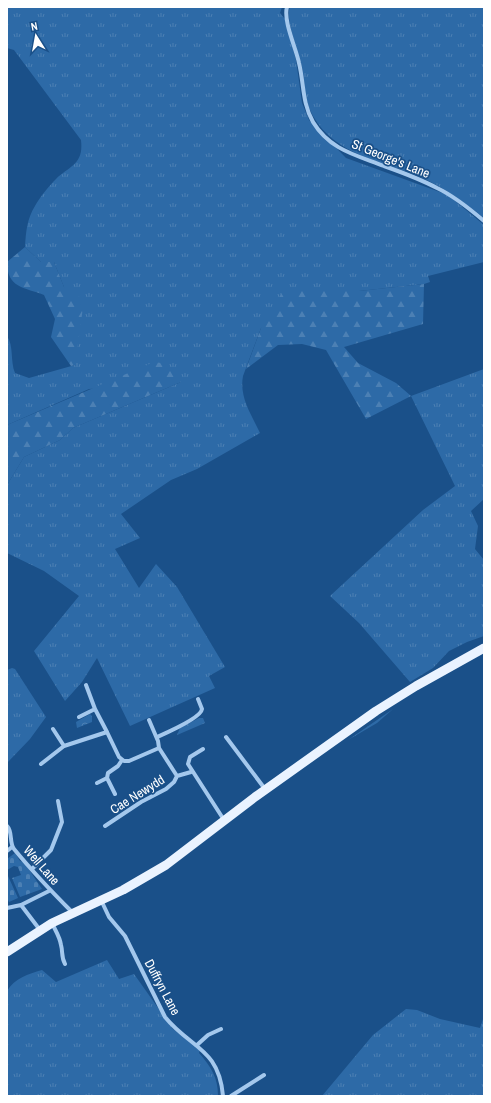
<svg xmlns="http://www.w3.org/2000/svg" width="491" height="1103" font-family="'Archivo Narrow',sans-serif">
	<defs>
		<pattern id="grass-tufts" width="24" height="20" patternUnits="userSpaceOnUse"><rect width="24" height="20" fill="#2d6aa7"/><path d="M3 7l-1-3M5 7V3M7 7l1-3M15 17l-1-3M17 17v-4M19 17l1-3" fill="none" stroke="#4c80b4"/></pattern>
		<pattern id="forest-firs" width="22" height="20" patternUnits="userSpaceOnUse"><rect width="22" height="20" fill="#2d6aa7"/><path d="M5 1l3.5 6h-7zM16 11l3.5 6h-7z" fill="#4c80b4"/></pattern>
		<pattern id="cemetery-stones" width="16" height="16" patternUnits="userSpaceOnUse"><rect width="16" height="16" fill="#2d6aa7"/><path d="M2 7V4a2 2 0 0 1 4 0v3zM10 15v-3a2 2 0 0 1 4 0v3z" fill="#4c80b4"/></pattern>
		<pattern id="park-crowns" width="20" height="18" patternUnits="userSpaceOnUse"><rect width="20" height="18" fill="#2d6aa7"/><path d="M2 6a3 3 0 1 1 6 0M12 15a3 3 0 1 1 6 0" fill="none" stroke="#4c80b4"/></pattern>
	</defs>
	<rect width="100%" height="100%" fill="#1a5089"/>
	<path fill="url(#grass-tufts)" d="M7,7H282L280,13L285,19L296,60L302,103L309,120L346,158L448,195L484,225V262L428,276L430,282L424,284L359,291L261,328L243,376C239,397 251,414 260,433L197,469L171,480L121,514L140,538L115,549L139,588L156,564L177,587L225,667L209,676L215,688L130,726L97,658L82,682L65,701L34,651L79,596L44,571L7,553V485L24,457L60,440L73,428L181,382L89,389L7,425V336C14,346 10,361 15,373L29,378L75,365L64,287L54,262H41L25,247C26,231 27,219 35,206C40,197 49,186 56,179C69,166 84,165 81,140L14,50L7,48Z
		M290,7H484V218C464,202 444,187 420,177C382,160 336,156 313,116C303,99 306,81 301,63C298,50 285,19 290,7Z
		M484,369V499L471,511L478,526L475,549L484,560V636L467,642L449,651L433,668L410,682L359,623L330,596L423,510L455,486L411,396Z
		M12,668L15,669L46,717L30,739L7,763V670Z
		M393,709L377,723L348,740Z
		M107,960L119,979L134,974L173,1029L200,1050L199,1053C211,1067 218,1077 218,1096H7V991C15,978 28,974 42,970L56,982Z
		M406,1009L417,1010L440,1019L480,1028L484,1016V1096H322L373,1035Z"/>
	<path fill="url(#forest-firs)" d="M25,247L41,262H54L64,287L84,300L75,365L71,366L51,337L55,319L44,295C24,287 7,288 7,262Z
		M424,284L423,324L344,347L358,363L396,383L411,396L366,419L326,350L302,344L278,345L246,369L261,328L283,291H359Z
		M154,362L168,364L181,382L73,428L60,440L24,457L7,485V425Z"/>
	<path fill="url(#cemetery-stones)" d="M15,853L20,861L24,862L42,889L20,897L12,878L21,875L18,867L14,866L7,870V859Z
		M8,876L18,898L9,902L7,898Z"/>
	<path fill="url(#park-crowns)" d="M90,714L92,716V722L77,728L76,722Z
		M199,718H203L205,723L177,735L180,728Z"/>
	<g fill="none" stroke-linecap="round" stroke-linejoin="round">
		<path stroke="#a4c8ed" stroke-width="4" d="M287,7C283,21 296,48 299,63C304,83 302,103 313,122C330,150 356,155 384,166C401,172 420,179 437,188C454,196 470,209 484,221
			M86,685L95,709L107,732
			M79,717L95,709
			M149,720L158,741L159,748L177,776
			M53,729L64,746
			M157,737C166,733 201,718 202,709L198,699
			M226,737L265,789
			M203,749L190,757L188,764L224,820
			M41,764L64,746L107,732L119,757L124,761H129L159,748
			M97,783L107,778
			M115,794L107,778L108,773L118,766L122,760
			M7,826C13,832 9,843 14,849C32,871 52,892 72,912
			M105,826L141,802L166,789L174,782L177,776L191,772
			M7,851L12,847
			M32,869L51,850L62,822L58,801
			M101,900L109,917L125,936L165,1017C190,1048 219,1048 223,1096
			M21,905L40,930
			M7,908L21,905L49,891
			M52,923C55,930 60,937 61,945C63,952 61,957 65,964
			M197,1045L208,1035L221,1029
			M231,1096L264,1075"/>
		<path stroke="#eaf3ff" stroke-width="9" d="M7,952L52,923L123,890L166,865L255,797L376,711L416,686L484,648"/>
	</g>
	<g text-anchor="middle" stroke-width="3.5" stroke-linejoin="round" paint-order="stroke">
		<g font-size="13" fill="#fff" stroke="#1a5089">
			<text transform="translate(391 158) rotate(22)" y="5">St George's Lane</text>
			<text transform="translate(137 794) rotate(-32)" y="5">Cae Newydd</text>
			<text transform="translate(42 865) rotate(49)" y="5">Well Lane</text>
			<text transform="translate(163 987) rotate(62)" y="5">Duffryn Lane</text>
		</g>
	</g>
	<rect width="491" height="1103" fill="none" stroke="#ffffff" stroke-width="16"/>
	<g transform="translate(36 36) rotate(349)" stroke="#1a5089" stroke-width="3" paint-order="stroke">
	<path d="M0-3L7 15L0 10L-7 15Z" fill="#ffffff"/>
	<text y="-6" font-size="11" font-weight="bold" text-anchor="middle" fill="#ffffff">N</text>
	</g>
</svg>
